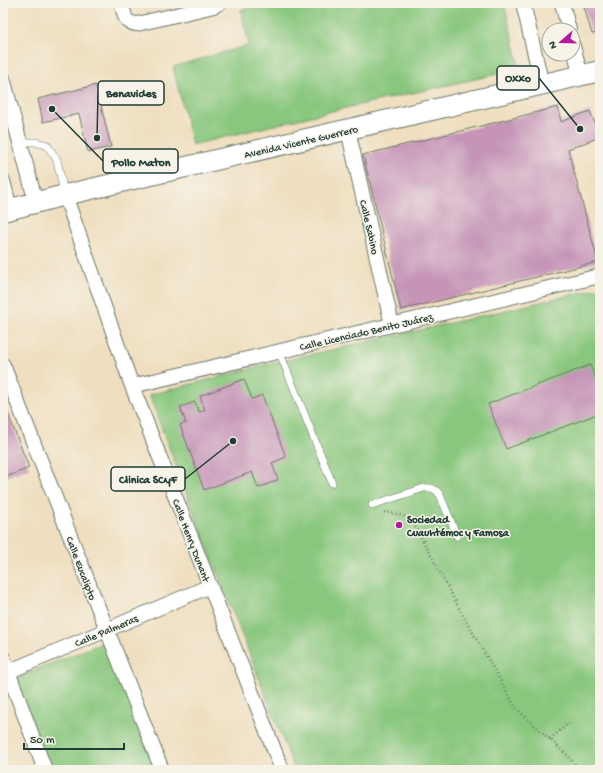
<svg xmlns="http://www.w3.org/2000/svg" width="603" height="773" font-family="'Gochi Hand',sans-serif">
	<rect width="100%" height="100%" fill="#f7f3e8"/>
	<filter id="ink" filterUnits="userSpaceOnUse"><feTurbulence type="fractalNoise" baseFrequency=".025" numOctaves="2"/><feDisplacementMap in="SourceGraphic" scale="8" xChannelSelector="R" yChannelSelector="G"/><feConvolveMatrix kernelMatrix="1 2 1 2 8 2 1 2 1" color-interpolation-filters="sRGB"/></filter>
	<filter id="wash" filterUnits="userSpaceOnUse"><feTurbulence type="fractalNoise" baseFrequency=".012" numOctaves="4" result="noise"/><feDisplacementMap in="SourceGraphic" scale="16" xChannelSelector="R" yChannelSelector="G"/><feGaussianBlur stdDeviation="0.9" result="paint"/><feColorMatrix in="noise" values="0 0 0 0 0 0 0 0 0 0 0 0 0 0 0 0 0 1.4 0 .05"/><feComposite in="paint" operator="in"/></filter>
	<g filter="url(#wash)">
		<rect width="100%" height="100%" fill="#efdfc0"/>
		<path fill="#89c77e" stroke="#548259" d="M268,3H504L520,69L332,111L192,145L173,67L249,45L241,10Z
			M600,288V770H295L196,518L149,395L277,362L429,328Z
			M107,641L157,770H50L16,678Z"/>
		<g id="blocks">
			<path fill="#c594b7" d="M583,3H600V32L592,34Z
				M96,85L111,147L88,152L79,114L43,122L38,99Z
				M558,107L561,122L590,111L600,136V137L568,149L598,262L401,310L363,155Z
				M590,365L600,390V413L506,449L488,404Z
				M244,379L252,399L262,395L286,457L272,463L278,480L258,488L252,472L204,490L180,425L186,423L180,407L195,402L199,412L205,410L200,396Z
				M3,401L29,468L3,478Z"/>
		</g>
	</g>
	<g filter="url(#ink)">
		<use href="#blocks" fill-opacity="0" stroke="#687665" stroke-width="1"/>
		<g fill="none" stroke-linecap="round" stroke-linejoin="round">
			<g stroke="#687665" stroke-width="8">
				<path id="service" d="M20,142H35L47,145L57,160L64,193
					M279,351L332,483
					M372,505L424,488C432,487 436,489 440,495L457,536"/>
			</g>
			<g stroke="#687665" stroke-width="16">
				<path id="minor" d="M122,3C124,14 124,23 137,24L214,6L219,3
					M523,3L542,85
					M562,3L569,30
					M573,46L581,76
					M3,78L36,203
					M348,130L392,325
					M3,181L10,209
					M65,195L132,386L282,770
					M3,365L162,770
					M132,386L600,276
					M3,658L45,770
					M3,674L210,586"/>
			</g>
			<g stroke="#687665" stroke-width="22">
				<path id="secondary" d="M3,211L65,195L600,71"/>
			</g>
			<path stroke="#687665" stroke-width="2.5" stroke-dasharray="1 3" stroke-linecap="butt" d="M384,512L397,514L408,518L417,529L457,605L516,708L570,758L579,770
				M550,739L569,723"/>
			<use href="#service" stroke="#fff" stroke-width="7"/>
			<use href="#minor" stroke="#fff" stroke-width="14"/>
			<use href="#secondary" stroke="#fff" stroke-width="20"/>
		</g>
	</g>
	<circle fill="#b5179e" stroke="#f7f3e8" stroke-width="1.5" cx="399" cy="525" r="4"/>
	<g text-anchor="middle" stroke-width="3" stroke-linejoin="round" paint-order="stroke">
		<g font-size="11" fill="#1f3d34" stroke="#f7f3e8">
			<text transform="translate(301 141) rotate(-13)" y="4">Avenida Vicente Guerrero</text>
			<text transform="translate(370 227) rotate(77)" y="4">Calle Sabino</text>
			<text transform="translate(366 331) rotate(-13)" y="4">Calle Licenciado Benito Juárez</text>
			<text transform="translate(192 540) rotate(69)" y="4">Calle Henry Dunant</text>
			<text transform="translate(82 568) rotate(69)" y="4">Calle Eucalipto</text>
			<text transform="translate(106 630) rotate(-23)" y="4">Calle Palmeras</text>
		</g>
		<g font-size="11" font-weight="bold" fill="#1f3d34" stroke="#f7f3e8" text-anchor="start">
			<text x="407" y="523">Sociedad<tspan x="407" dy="13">Cuauhtémoc y Famosa</tspan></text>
		</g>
	</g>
	<path fill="none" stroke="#1f3d34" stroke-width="1.5" d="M580 129L539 78M97 138L98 93M52 109L103 161M233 441L185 479"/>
	<g fill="#1f3d34" stroke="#f7f3e8" stroke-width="1.5">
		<circle cx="580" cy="129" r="4"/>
		<circle cx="97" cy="138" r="4"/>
		<circle cx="52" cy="109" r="4"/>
		<circle cx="233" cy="441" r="4"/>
	</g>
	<g fill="#f7f3e8" stroke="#1f3d34" stroke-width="1.5">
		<rect x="497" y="66" width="42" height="24" rx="4"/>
		<rect x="98" y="81" width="66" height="24" rx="4"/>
		<rect x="103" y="149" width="75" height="24" rx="4"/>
		<rect x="111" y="467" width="74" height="24" rx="4"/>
	</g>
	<g font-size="12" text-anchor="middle" font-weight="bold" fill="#1f3d34">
		<text x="518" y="82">Oxxo</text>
		<text x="131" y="97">Benavides</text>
		<text x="141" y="166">Pollo Maton</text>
		<text x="148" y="483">Clinica SCyF</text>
	</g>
	<rect width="603" height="773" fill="none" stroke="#f7f3e8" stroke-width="16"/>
	<g transform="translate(561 42) rotate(250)"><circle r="19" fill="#f7f3e8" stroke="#a1aaa0"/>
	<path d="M0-3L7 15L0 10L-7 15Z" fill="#b5179e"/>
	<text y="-6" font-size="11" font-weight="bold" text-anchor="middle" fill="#1f3d34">N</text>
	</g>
	<path d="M24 743v6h100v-6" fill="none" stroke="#1f3d34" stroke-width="2"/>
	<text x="30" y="743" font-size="12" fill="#1f3d34" stroke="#f7f3e8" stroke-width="3" paint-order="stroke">50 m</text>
</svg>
